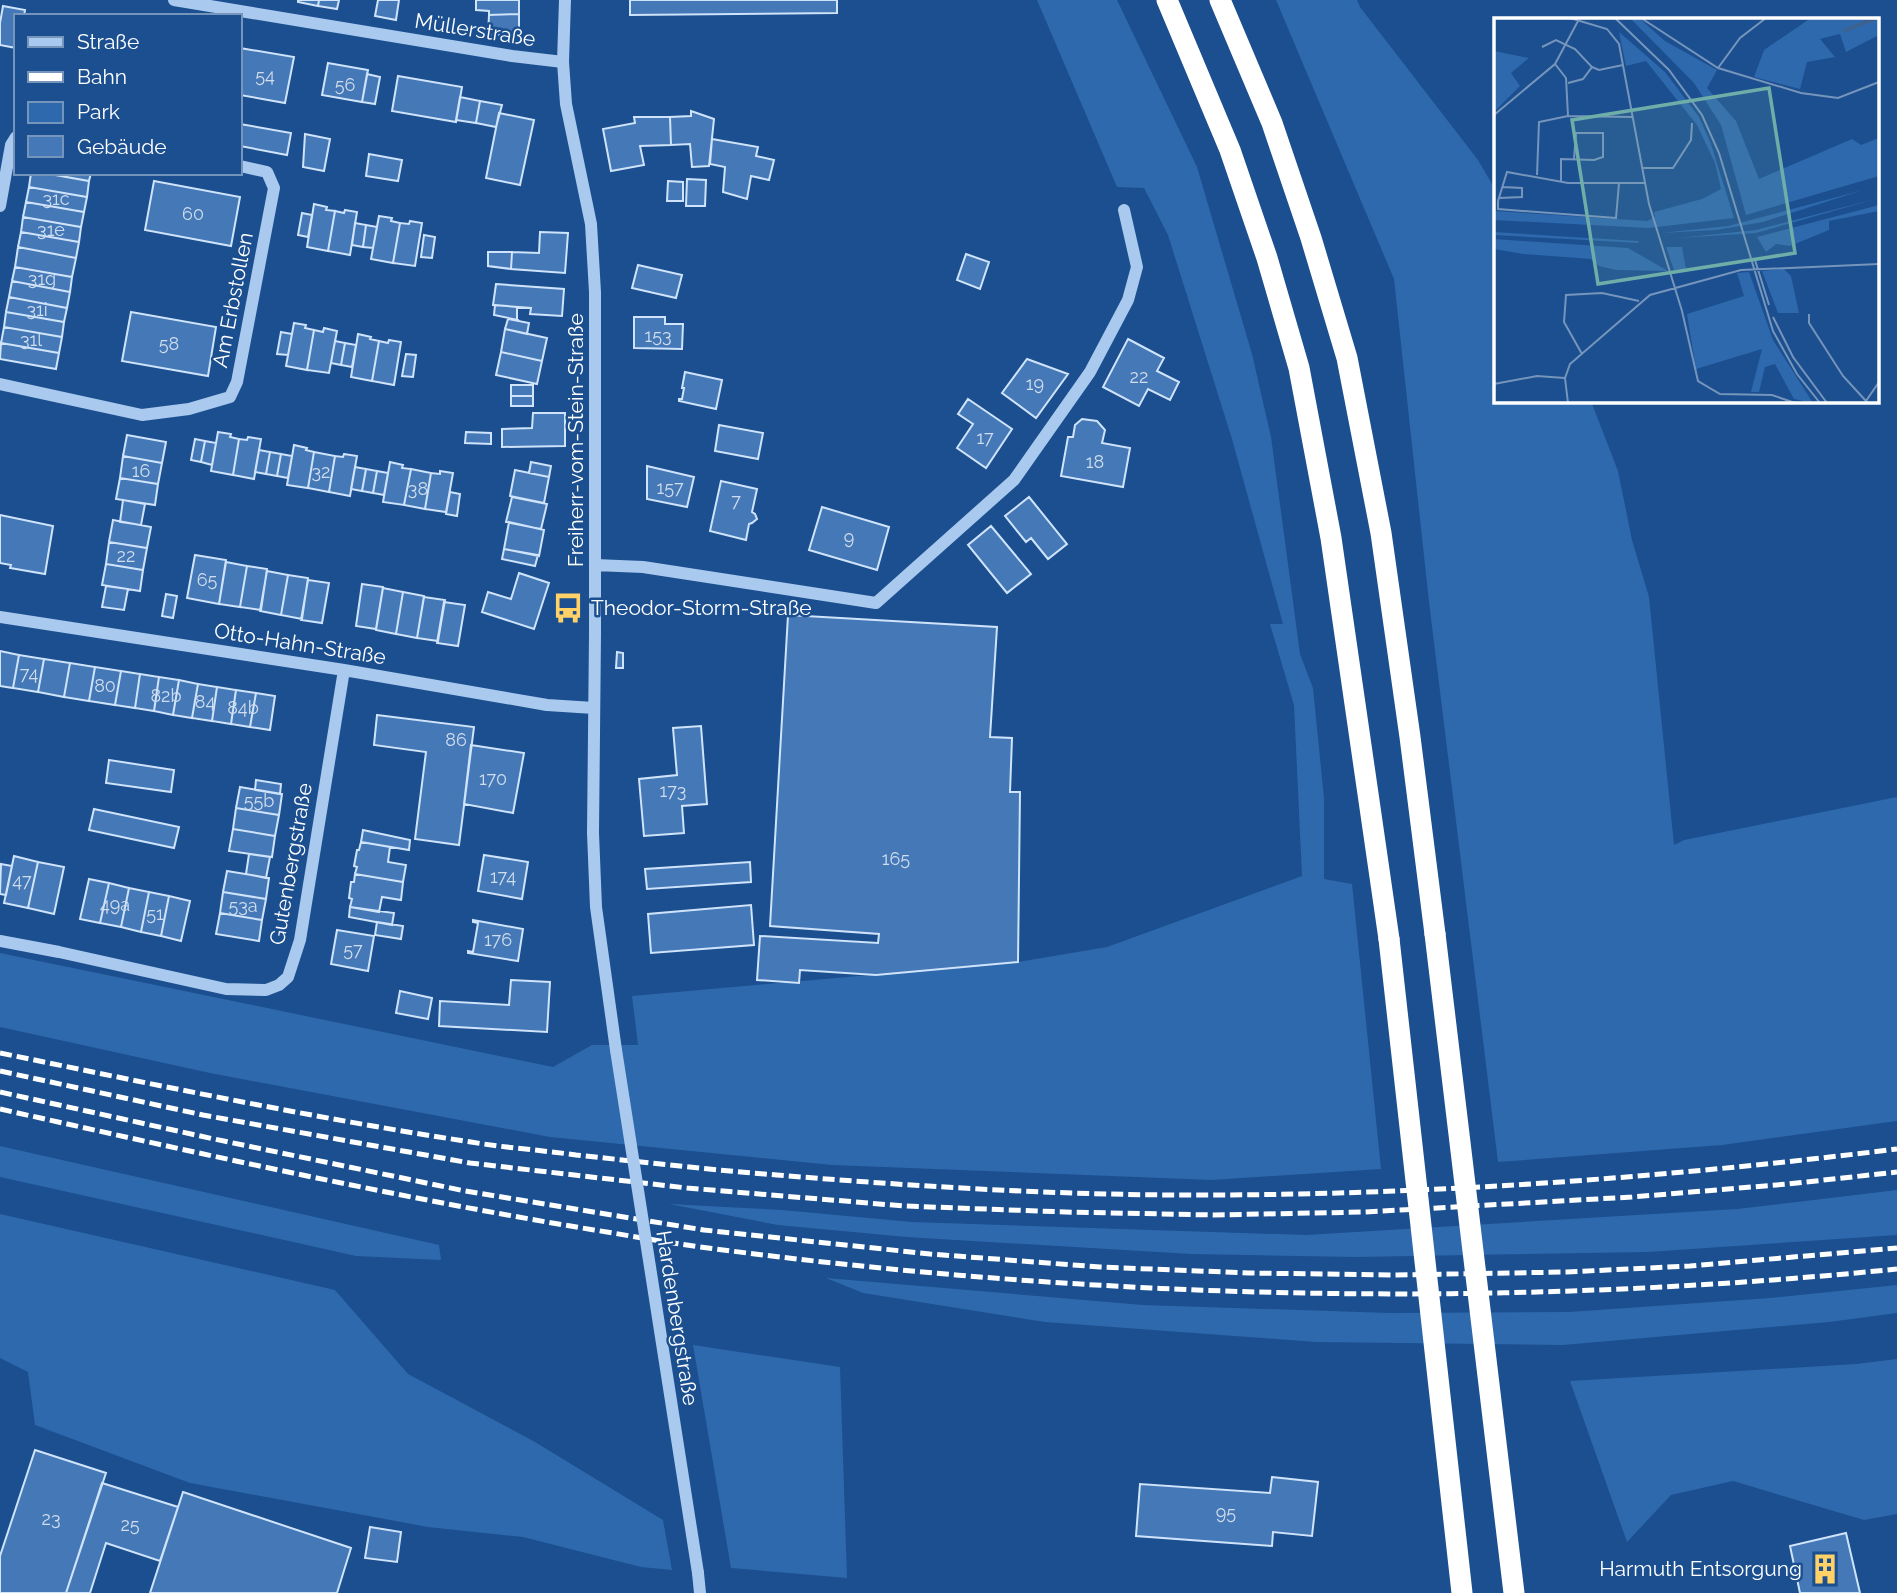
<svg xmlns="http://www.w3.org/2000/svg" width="1897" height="1593" font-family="Raleway,sans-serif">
	<rect width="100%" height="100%" fill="#1b4f8f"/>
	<path fill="#2e69ad" d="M1037,0H1117L1197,167L1252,354L1271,437L1300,654L1313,688L1324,798V879L1352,884L1381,1169L1212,1180L832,1165L550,1137L210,1073L0,1027V953L553,1067L592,1045H638L632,996L1018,962L1107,947L1302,876L1294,705L1270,624H1283L1232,439L1168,235L1144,188L1117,187Z
		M1276,0H1357L1360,7L1478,160L1496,191V401H1591L1618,471L1632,540L1649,597L1674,845L1684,840L1897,797V1121L1722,1145L1498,1162L1429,602L1394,279Z
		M0,1146L439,1245L441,1260L356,1256L0,1177Z
		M1897,1190V1235L1648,1252L1356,1257L1191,1254L906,1237L778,1225L669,1204L782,1210L912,1222L1306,1235L1737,1209Z
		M0,1214L335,1290L408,1374L535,1442L663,1520L672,1570L641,1567L523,1537L428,1527L190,1483L35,1425L28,1372L0,1358Z
		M826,1278L1143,1305L1390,1313L1569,1312L1770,1298L1897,1285V1313L1829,1322L1563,1345L1316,1342L1045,1322L863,1293Z
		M693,1345L840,1367L847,1578L731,1568Z
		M1897,1359V1514L1864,1520L1733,1481L1671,1495L1627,1542L1570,1381L1856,1364Z"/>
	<path fill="#4478b7" stroke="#cfe3fa" stroke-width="2" d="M298,0H319L318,6L298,2Z
		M319,0H339L337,9L318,6Z
		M378,0H399L396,20L375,16Z
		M476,0H519V14L489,15V11L476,10Z
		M630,0H837V13L630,15Z
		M3,6L25,10L24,16H16V48L0,45V23Z
		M519,14V35H488L489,15Z
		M240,48L294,57L285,103L240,95Z
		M328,63L368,70L362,102L322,95Z
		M367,74L380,77L375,104L362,102Z
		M398,76L462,87L456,122L392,111Z
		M460,97L480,101L476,123L456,120Z
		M480,101L502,105L496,127L476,123Z
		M691,111L714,119L709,166L692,167L690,144L671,145L670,117L691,116Z
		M499,113L534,120L520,185L486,178Z
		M634,117H670L671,145L640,146L644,165L611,171L603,129L635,123Z
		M240,124L291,133L287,155L240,146Z
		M305,134L330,139L324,171L303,167Z
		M712,139L758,147L756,156L774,160L769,180L751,176L747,199L723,192L725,167L710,164Z
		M369,154L402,160L398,181L366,176Z
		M31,173H44L89,181L87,197L29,187Z
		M44,173H91L89,181Z
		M687,179L706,180L705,206H686Z
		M154,181L240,197L231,246L145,230Z
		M668,181L683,182V201H667Z
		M29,187L87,197L84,212L26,202Z
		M26,202L84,212L81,227L23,217Z
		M314,204L327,207L326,210L335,211L328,251L307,247Z
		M345,210L357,212L350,255L328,251L335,211L344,213Z
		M302,213L312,215L308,237L298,235Z
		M379,216L392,218L391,221L400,223L393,263L371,259Z
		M23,217L81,227L79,242L21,232Z
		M410,221L422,223L415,266L393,263L400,223L409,224Z
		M355,223L366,225L363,247L352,245Z
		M366,225L377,227L373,248L363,247Z
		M21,232L79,242L76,258L18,247Z
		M540,232L568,233L565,273L511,269L512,252L539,253Z
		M424,235L435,237L432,258L421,257Z
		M18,247L76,258L72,277L15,267Z
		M488,252H512L511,269L488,266Z
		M966,254L989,262L980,289L957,280Z
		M638,265L682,275L676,298L632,288Z
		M15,267L72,277L70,292L12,281Z
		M12,281L70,292L67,308L9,297Z
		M496,284L564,289L562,316L530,314L531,308L493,305Z
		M9,297L67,308L64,322L6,312Z
		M495,305L517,307V319L518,320L494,315Z
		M6,312L64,322L62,337L4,327Z
		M131,312L216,327L208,376L122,361Z
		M634,317H665V324H683L682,349L634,348Z
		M508,319L529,323L527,334L505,329Z
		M294,323L306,325L305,328L314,330L307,370L286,366Z
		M4,327L62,337L59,353L1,343Z
		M324,328L337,331L329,373L307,370L314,330L323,332Z
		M505,329L547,338L542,361L501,352Z
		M281,332L292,334L288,355L277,354Z
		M358,334L371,337L370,339L379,341L372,381L351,377Z
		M1128,339L1164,358L1157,371L1179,382L1170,400L1148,389L1139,406L1103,387Z
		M389,340L401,342L394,385L372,381L379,341L388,343Z
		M335,341L345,343L341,365L331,363Z
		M1,343L59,353L56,369L0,359Z
		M345,343L356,345L352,367L341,365Z
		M501,352L542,361L537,384L496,375Z
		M406,354L416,355L413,377L402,376Z
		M1027,359L1068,374L1036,418L1002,393Z
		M685,372L722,380L716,409L679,401V399H682L684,388H682Z
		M511,385H533V396H511Z
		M511,396H533V406H511Z
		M968,399L1012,429L986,468L957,448L973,424L958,414Z
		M533,413H565V446L502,447V429L532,428Z
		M1082,419L1097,421L1105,430L1102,443L1130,448L1123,487L1061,476L1068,437H1073L1075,425Z
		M719,425L763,433L758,459L715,451Z
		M218,432L231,434L230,437L239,439L233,475L211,471Z
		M466,432L491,433V444L465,443Z
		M127,435L166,442L162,463L123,456Z
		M248,437L261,439L254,479L233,475L239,439L247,440Z
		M195,439L205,441L201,462L191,460Z
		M205,441L216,443L212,465L201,462Z
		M294,445L307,448L306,450L314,452L308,488L287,485Z
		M259,450L270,452L266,474L255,472Z
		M270,452L281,454L277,476L266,474Z
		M314,452L335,456L329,492L308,488Z
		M281,454L292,456L288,478L277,476Z
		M344,454L357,456L350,496L329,492L335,456L343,457Z
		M123,456L162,463L158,484L120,478Z
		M390,462L403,465L402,468L411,469L404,505L383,502Z
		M531,462L551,466L549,477L529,473Z
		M647,466L694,477L687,507L647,499Z
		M355,467L366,469L362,491L351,489Z
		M366,469L377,471L373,493L362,491Z
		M411,469L431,473L425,509L404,505Z
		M515,470L549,477L544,503L510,496Z
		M377,471L388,473L384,495L373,493Z
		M440,471L453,473L446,512L425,509L431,473L440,474Z
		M120,478L158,484L155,505L116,499Z
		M721,481L757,489L752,512L755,514L757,519L752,523L749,524L746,540L710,531Z
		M450,492L460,494L457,516L446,514Z
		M512,497L547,504L541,529L506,522Z
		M1029,497L1067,544L1048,559L1031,538L1026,542L1005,516Z
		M123,500L145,504L141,525L120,522Z
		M822,507L889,527L877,570L809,550Z
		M0,515L53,526L45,574L10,568L11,565L0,563Z
		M113,520L151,527L147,548L109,542Z
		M509,522L544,530L539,556L504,549Z
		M991,526L1031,574L1007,593L968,545Z
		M109,542L147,548L143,570L106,564Z
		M504,549L538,555L535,566L502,559Z
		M195,555L226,560L219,604L187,598Z
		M226,562L247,566L240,607L219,604Z
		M106,564L143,570L140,591L102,585Z
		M247,566L267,569L261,610L240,607Z
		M267,571L288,575L281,615L260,611Z
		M519,573L549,583L534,629L482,612L488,592L511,599Z
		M288,575L308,578L302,619L281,615Z
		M308,580L329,583L322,623L301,620Z
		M362,584L383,587L376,629L356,626Z
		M106,586L128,589L124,610L102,607Z
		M383,588L403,592L396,634L376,630Z
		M403,592L424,596L417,638L396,634Z
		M166,594L177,596L173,618L162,616Z
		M424,597L445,600L438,641L417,638Z
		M444,602L465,605L458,646L437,643Z
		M788,615L997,627L990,737L1012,738L1010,792H1020L1018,962L876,975L800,970L799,983L757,980L760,936L878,943L879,934L770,926Z
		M0,651L19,655L13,688L0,686Z
		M617,652L623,653V668H616Z
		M19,655L44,659L38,692L13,688Z
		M44,659L70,663L64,697L38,692Z
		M70,663L95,667L89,701L64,697Z
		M95,667L121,671L115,705L89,701Z
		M121,671L140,674L135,708L115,705Z
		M140,674L159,677L154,711L135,708Z
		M159,677L179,680L173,715L154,711Z
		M179,680L198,684L192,718L173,715Z
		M198,684L217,687L212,721L192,718Z
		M217,687L236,690L231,724L212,721Z
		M236,690L256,693L250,727L231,724Z
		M256,693L275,696L270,730L250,727Z
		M377,715L474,727L459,845L415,839L426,752L374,745Z
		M701,726L707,804L682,806L684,833L644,836L639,779L677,775L673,728Z
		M471,745L524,753L513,813L464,804Z
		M109,760L174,770L171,792L106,783Z
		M256,780L281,784L280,794L255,790Z
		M240,787L282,794L279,815L236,808Z
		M236,808L279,815L275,836L233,829Z
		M94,809L179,827L174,848L89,830Z
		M233,829L275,836L272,857L229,851Z
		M363,830L410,840L409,850L361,842Z
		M361,842L390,847L388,862L406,865L403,882L355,874L357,867L354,866L357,850H359Z
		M249,854L270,857L266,878L246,874Z
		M484,855L528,862L522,899L478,891Z
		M14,856L38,862L28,908L4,903Z
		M38,862L64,867L54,914L28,908Z
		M750,862L751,882L647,889L645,869Z
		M1,864L12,866L6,895L0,894Z
		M227,871L269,878L266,899L223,892Z
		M355,874L403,882L401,900L382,897L379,912L350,907L352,899L349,898L351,882H354Z
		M89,879L109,883L100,923L80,919Z
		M109,883L129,888L121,927L100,923Z
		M129,888L149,892L141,932L121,927Z
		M149,892L169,896L161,936L141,932Z
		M223,892L266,899L262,920L220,913Z
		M169,896L190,901L181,941L161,936Z
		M751,905L754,945L651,953L648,914Z
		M350,907L394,913L392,925L349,917Z
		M220,913L262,920L259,941L216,934Z
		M473,920L523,929L518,961L468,953V951L473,952L478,923L473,922Z
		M377,922L403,926L401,939L375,935Z
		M337,930L374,936L368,971L331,964Z
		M511,980L550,982L547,1032L439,1026L440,1001L509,1005Z
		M400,991L432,998L428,1019L396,1013Z
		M35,1450L106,1473L66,1593H0V1556Z
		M1272,1477L1318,1482L1312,1536L1273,1532L1272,1546L1136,1536L1140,1484L1270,1493Z
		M102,1483L178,1507L160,1561L106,1543L90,1593H66Z
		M183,1492L351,1548L337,1593H150Z
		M370,1527L401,1532L397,1562L365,1558Z
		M1846,1533L1860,1593H1800L1790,1546Z"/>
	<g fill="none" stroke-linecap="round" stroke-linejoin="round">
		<path stroke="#a9c9ee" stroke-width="12" d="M174,0L512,56L563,62
			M565,0L563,62L566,104L591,224L595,292V635L593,833L596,907L616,1050
			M0,206L11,145L16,137
			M0,384L142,415L189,409L230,397L237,382L274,188L267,172L240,166
			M595,565L643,567L876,603L1014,480L1090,372L1128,300L1137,267L1124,210
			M0,617L344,670L547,705L594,708
			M0,941L59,952L226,989L266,990L279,985L288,977L300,940L344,670
			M698,1573L700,1593"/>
		<path stroke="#fff" stroke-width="21" d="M1167,0L1230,150L1267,258L1299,368L1331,538L1389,939
			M1220,0L1272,123L1311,238L1347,358L1381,533L1410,737L1435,934"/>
		<path stroke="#fff" stroke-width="5" stroke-dasharray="12 5" stroke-linecap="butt" d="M0,1053C157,1085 313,1118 471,1142C506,1148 541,1150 576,1155C643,1162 710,1170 777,1175C923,1187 1070,1196 1218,1195C1445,1194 1671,1177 1897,1149
			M0,1071L203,1115L470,1163L687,1188L904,1206L1065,1212L1214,1215L1365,1212L1632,1197L1788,1184L1897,1172
			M0,1092L214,1139L465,1191L704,1230L930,1254L1100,1267L1249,1273L1394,1275L1566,1272L1690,1266L1897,1248
			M0,1109C197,1153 394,1197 594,1230C632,1236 669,1243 708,1248C1102,1300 1501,1309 1897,1269"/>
		<path stroke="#a9c9ee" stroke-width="12" d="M616,1050L698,1573"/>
		<path stroke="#fff" stroke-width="21" d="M1435,934L1514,1593
			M1389,939L1462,1593"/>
	</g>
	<defs>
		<g id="bus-bare" transform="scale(2.415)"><path d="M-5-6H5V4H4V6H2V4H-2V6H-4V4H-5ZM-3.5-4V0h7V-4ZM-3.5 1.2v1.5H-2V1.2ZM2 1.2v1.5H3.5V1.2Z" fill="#ffd166" stroke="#1b4f8f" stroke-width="2.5" paint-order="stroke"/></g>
		<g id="building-bare" transform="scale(2.415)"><path d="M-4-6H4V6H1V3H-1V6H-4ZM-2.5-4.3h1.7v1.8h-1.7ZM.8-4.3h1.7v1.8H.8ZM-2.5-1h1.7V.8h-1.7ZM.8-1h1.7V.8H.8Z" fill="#ffd166" stroke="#1b4f8f" stroke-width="2.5" paint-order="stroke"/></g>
	</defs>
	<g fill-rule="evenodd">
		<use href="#bus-bare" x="568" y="608"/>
		<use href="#building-bare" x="1825" y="1569"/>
	</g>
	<g text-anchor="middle" stroke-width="5" stroke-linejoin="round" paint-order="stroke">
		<g font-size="18" fill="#d0dded">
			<text x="265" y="82">54</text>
			<text x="345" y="91">56</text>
			<text x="56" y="205">31c</text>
			<text x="193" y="220">60</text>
			<text x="51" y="236">31e</text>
			<text x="42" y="285">31g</text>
			<text x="37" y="316">31i</text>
			<text x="658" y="342">153</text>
			<text x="31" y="346">31l</text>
			<text x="169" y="350">58</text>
			<text x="1139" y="383">22</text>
			<text x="1035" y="390">19</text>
			<text x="985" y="444">17</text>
			<text x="1095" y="468">18</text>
			<text x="141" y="477">16</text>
			<text x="321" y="478">32</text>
			<text x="670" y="494">157</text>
			<text x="418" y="495">38</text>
			<text x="736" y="507">7</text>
			<text x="849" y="544">9</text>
			<text x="126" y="562">22</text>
			<text x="207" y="586">65</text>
			<text x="29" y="680">74</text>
			<text x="105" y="692">80</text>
			<text x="166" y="702">82b</text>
			<text x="205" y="708">84</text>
			<text x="243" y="714">84b</text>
			<text x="456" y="746">86</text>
			<text x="493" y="785">170</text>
			<text x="673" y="797">173</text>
			<text x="259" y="807">55b</text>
			<text x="896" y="865">165</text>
			<text x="503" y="883">174</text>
			<text x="22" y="887">47</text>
			<text x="115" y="911">49a</text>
			<text x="243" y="912">53a</text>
			<text x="155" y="920">51</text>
			<text x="498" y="946">176</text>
			<text x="353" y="956">57</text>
			<text x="1226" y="1519">95</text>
			<text x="51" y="1525">23</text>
			<text x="130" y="1531">25</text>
		</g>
		<g font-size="21" fill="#fff" stroke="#1b4f8f">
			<text transform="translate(475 30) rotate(9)" y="7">Müllerstraße</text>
			<text transform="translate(233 300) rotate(-79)" y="7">Am Erbstollen</text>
			<text transform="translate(576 440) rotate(-90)" y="7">Freiherr-vom-Stein-Straße</text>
			<text transform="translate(300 644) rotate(9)" y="7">Otto-Hahn-Straße</text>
			<text transform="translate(291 864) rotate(-80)" y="7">Gutenbergstraße</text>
			<text transform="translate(677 1318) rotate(81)" y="7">Hardenbergstraße</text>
		</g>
		<g font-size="21" fill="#fff" stroke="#1b4f8f" text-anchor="start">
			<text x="591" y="615">Theodor-Storm-Straße</text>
			<text x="1802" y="1576" text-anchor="end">Harmuth Entsorgung</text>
		</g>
	</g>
	<g transform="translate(1494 18)">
		<rect width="385" height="385" fill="#1b4f8f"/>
		<path d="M136,0H145L171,23L223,52L213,70L242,103L265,161L358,121L367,127L385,120V158L252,197L227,107L200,65ZM317,0H376L368,4L385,0V17L352,34L346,16L326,21L341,39L313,44L306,71L260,59L270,32ZM125,14L171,54L205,99L217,126L240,200L154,210L0,202V193L153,203L161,199L160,194L208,181L227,171L221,145L203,107L152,43L132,48ZM0,33L35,40L17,55L26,68L0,94ZM369,172L269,204L222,212L167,215L234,208ZM385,180L262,215L185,220L262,212ZM385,187V193L335,203V212L296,228L282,226L272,234L263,219ZM0,214L144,223L145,225L0,217ZM0,221L134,230L174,253L122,252L105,248L97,241L29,236L0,231ZM172,229H188L192,251L180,252ZM290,251L297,258L305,295H284L268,253ZM255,254L279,322L319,385L300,381L281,346L271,349L265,374H257L268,331L202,351L193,296L250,278L243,255Z" fill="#2e69ad"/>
		<path fill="none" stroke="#3c6290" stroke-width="3.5" d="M349,13L383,0"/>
		<path fill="none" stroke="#7695bc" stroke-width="2" d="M76,0L113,11L125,26L155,186L188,293L204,363L226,376L278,377L301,385M121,0L175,52L208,97L225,135L279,313L303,356L326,385M147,0L224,50L307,75L344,80L385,64M48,29L62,22L81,31L98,49L89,61L74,65M61,46L72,60L74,98L138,99M98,49L105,52L129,47M224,50L246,20L272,0M0,97L61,46L84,3M149,150H179L197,122L198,105M43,157L45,104L74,98M67,164V141L100,142L109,139V115H82L80,141M5,180L28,179V170L9,169M4,183L13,154L74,165H151M4,183V191L122,200L125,165M261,242L275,287M315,296V305L349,358L372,383M279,299L299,339L333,385M88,336L70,304L72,277L108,275L145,283M0,366L43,358L71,360M74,385L71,360L76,346L156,277L247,252L385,246M375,385L372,383L385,364"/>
		<path fill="#6fada8" fill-opacity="0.15" stroke="#6fada8" stroke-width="3.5" d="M275,70L301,235L104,266L78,102Z"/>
		<rect width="385" height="385" fill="none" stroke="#fff" stroke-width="3.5"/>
	</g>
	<rect x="14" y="14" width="228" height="161" fill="#1b4f8f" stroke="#7695bc" stroke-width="2"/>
	<rect x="28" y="37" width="35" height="10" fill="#a9c9ee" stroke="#7695bc" stroke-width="2"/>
	<text x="77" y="49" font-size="21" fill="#ffffff">Straße</text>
	<rect x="28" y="72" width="35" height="10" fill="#ffffff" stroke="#7695bc" stroke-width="2"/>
	<text x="77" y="84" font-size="21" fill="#ffffff">Bahn</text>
	<rect x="28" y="102" width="35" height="21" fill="#2e69ad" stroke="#7695bc" stroke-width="2"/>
	<text x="77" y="119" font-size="21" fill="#ffffff">Park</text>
	<rect x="28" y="136" width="35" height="21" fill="#4478b7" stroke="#7695bc" stroke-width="2"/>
	<text x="77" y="154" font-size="21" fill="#ffffff">Gebäude</text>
</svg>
